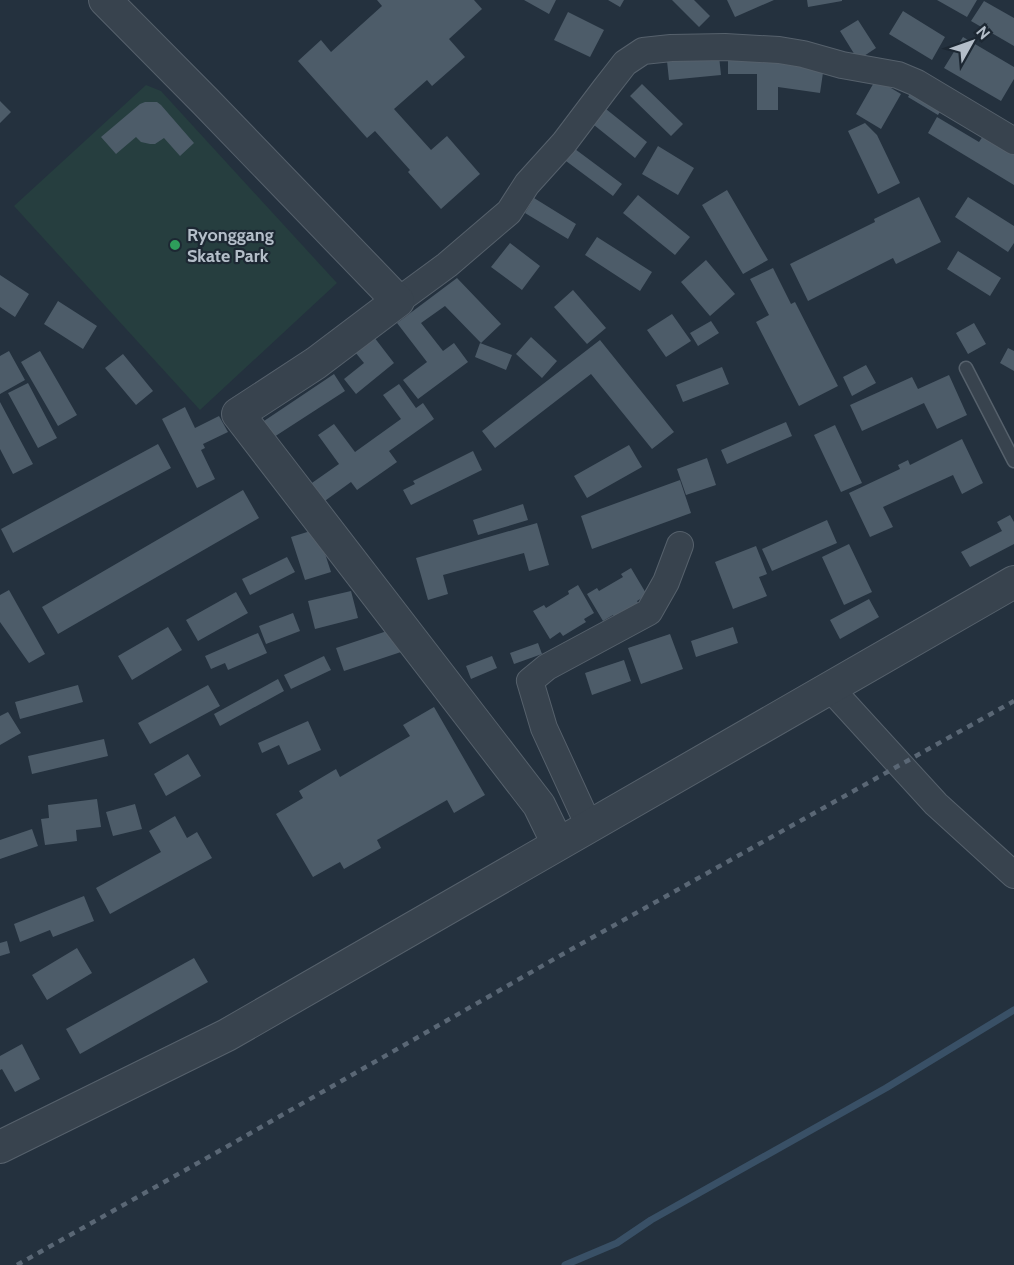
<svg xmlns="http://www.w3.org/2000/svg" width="1014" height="1265" font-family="Cabin,sans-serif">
	<rect width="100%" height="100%" fill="#24313e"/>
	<path fill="#263e3f" d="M146,85L161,91L337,283L200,410L14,206Z"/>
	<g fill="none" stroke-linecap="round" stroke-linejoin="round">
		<path stroke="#395066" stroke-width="7" d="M565,1265L617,1243L651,1220L886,1088L1014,1010"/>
	</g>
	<path fill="#4d5c69" d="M377,0H474L482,9L449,39L465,57L432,86L427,80L394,109L431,150L447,136L480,174L441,209L408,172L410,170L375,131L367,138L298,61L321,40L331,52L382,6Z
		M524,0H556L549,14Z
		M608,0H624L620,7Z
		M672,0H694L710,16L699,27Z
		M727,0H774L735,17Z
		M807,0H842V1L808,7Z
		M937,0H977L967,17Z
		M984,1L1014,18V46L971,21Z
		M903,11L945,37L932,60L889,34Z
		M568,12L604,30L590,57L554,40Z
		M858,20L876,48L858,60L840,31Z
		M963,37L1014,67V79L1001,101L944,68Z
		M719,56L721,75L669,80L667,61Z
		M728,59L824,66L820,93L778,87V110H757V74H728Z
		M876,79L901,94L881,129L856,114Z
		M642,84L683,124L671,136L630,96Z
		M914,86L944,105L938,115L908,97Z
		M0,101L11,112L0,123Z
		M145,102H157L161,105L194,143L180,156L164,138L155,144H150L141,142L136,137L116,154L101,137L140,104Z
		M606,109L647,142L635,158L594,125Z
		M937,117L979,142L983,136L1014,155V185L928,133Z
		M865,123L877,135L900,183L878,194L848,131Z
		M658,146L694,168L678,195L642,174Z
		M575,149L622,184L613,196L566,161Z
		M727,190L768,260L743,274L702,205Z
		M638,195L690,237L675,255L623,213Z
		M919,197L941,242L896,264L893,258L808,301L790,264L875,222L874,219Z
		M968,197L1014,226V243L1008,252L955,217Z
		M534,198L576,224L568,239L525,213Z
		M597,237L652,272L640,291L585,255Z
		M510,243L540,266L522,290L491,267Z
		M958,251L1001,278L990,296L947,269Z
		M706,260L735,294L710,316L681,282Z
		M773,268L791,304L795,302L838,386L799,406L756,322L769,315L750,279Z
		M0,275L29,294L15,317L0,307Z
		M457,278L501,324L481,343L445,306L421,323L443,351L454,343L468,362L418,399L403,380L427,362L397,323Z
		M573,290L606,328L587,344L554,307Z
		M58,301L97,326L83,349L44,324Z
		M672,314L691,341L666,357L647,330Z
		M711,321L719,333L698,346L690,333Z
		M974,323L986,344L968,354L956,333Z
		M374,337L394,363L356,394L344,379L364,363L355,352Z
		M531,337L557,361L542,378L516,354Z
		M600,340L674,432L652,449L591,374L495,448L482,431Z
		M480,343L512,355L506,370L475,357Z
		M1008,348L1014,351V371L1000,363Z
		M9,351L25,380L0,394V356Z
		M40,351L77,415L58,426L21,362Z
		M123,354L153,391L136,405L105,368Z
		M866,365L876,383L852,396L843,377Z
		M722,367L729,384L683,402L676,385Z
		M334,374L345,391L274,437L264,421Z
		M949,375L967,415L937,429L924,403L862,431L850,405L912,377L918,389Z
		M28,383L57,438L38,448L8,393Z
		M399,384L416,408L423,403L434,419L389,451L397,462L357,490L351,482L322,503L309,485L339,464L318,435L334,424L355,452L401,419L383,395Z
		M0,402L33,464L13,474L0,449Z
		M185,407L195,428L219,416L228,432L203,444L205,448L201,450L215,479L197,488L162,419Z
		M786,422L792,436L727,464L721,450Z
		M835,425L862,483L841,492L814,435Z
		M962,439L983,483L962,494L953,475L883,507L893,527L870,537L849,493L900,469L898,465L908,460L910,465Z
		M158,444L171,468L13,553L1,529Z
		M629,445L642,467L587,498L574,476Z
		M473,451L482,470L411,505L403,490L415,484L413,481Z
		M707,458L716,485L686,495L677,469Z
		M680,480L691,513L592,549L581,516Z
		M243,490L259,518L58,634L42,607Z
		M523,504L528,520L478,535L473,520Z
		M1010,515L1014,522V544L970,567L961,552L1002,531L997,522Z
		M827,520L837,543L772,571L762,549Z
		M537,523L549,565L529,571L524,553L443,575L448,594L428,600L416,558Z
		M317,529L331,572L305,580L291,537Z
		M849,544L872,592L844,605L822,557Z
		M756,546L767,574L759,577L767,596L733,609L715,562Z
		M287,557L295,572L250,595L242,579Z
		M631,568L647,595L637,601L639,605L616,619L613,615L603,621L587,594L597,588L599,591L623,577L621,574Z
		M578,585L594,613L584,619L586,622L563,636L560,632L550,639L533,611L544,605L546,608L569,594L568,591Z
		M9,590L45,654L29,663L0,622V595Z
		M351,591L358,618L315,629L308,601Z
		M236,592L248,613L198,641L186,620Z
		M869,599L879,617L840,639L830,620Z
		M293,613L300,631L266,644L259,626Z
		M168,627L182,650L132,680L118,656Z
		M399,627L407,650L344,671L336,648Z
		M733,627L738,643L696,657L691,641Z
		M258,633L267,653L228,670L225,663L211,669L205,656Z
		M670,634L683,669L641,684L628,648Z
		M538,643L542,654L514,664L510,653Z
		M324,656L331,670L291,689L284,675Z
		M492,656L497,668L471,679L466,666Z
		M624,660L631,681L592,695L585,673Z
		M278,679L284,691L220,726L214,714Z
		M78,685L83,702L20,719L15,702Z
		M208,685L220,706L150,744L138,723Z
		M434,707L485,795L454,813L447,800L377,840L381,848L344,869L340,862L313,877L276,814L303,798L299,791L336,769L340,777L410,736L403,725Z
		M8,712L21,733L0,745V716Z
		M308,721L321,750L288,765L279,745L262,753L258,743Z
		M104,739L108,756L32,774L28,756Z
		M188,754L201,776L166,796L154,774Z
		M97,799L101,827L76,830L77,841L45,845L41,819L49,818L48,805Z
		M135,804L142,829L113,836L106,812Z
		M175,816L187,838L197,832L212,858L110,914L96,888L161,852L149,831Z
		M32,829L38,846L0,859V840Z
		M84,896L94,921L53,937L50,930L20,942L14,924Z
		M7,941L10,953L0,956V943Z
		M77,948L92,973L47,1000L32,975Z
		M194,958L208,982L80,1054L66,1029Z
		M22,1044L40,1079L15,1092L2,1069L0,1070V1056Z"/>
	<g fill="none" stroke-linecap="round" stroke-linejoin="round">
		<g stroke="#56616c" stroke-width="15">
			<path id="service" d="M966,368L1014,461"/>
		</g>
		<g stroke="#56616c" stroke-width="28">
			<path id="minor" d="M398,301L447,265L509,212L527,184L564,143L604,90L625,63L643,51L671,48L725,47L779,50L803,54L842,65L898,75L917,83L1014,141
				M830,688L936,804L1014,875
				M589,826L544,728L530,681L547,667L649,612L666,582L680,545"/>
		</g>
		<g stroke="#56616c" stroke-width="34">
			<path id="tertiary" d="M105,0L205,101L398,301L316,363L238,414L539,805L558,844
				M0,1147L227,1035L1014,582"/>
		</g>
		<use href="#service" stroke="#38434e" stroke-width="12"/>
		<use href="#minor" stroke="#38434e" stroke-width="26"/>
		<use href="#tertiary" stroke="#38434e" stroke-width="32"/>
		<path stroke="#5a6775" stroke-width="4.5" stroke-dasharray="6 6" stroke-linecap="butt" d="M17,1265L228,1146L563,954L1014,701"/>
	</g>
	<circle fill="#2e9e5b" stroke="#1d2833" stroke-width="2" cx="175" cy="245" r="6"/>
	<g text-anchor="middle" stroke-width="4.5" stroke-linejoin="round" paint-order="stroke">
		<g font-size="18" font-weight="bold" fill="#b4bec9" stroke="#1d2833" text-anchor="start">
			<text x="187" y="241">Ryonggang<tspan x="187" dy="21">Skate Park</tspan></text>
		</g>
	</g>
	<g transform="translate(972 42) rotate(50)" stroke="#1d2833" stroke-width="4.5" paint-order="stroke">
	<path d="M0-4.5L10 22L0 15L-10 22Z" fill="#b4bec9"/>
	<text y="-9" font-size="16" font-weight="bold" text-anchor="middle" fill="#b4bec9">N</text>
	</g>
</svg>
